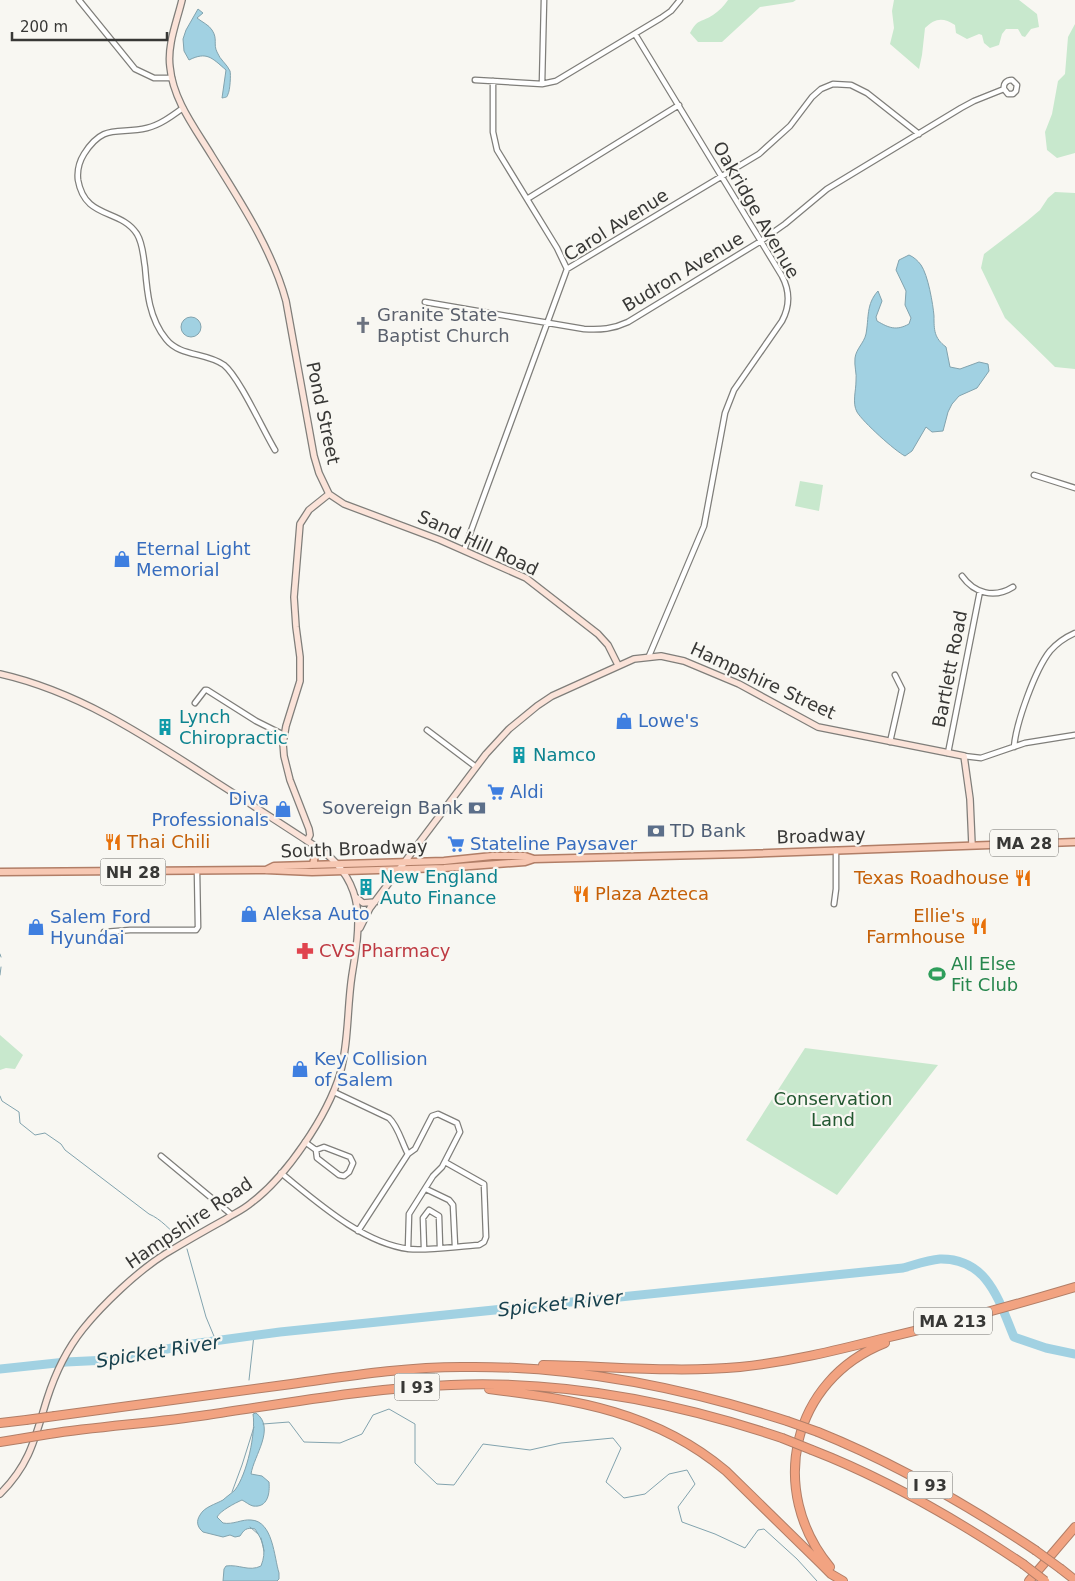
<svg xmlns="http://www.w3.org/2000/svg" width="1075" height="1581" font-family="'DejaVu Sans',sans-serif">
	<rect width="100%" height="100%" fill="#f8f7f2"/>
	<path fill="#c8e8cd" d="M728,0H796L793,2L760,7L722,42H698L690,33C698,18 701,23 713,15C719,11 724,6 728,0Z
		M894,0H1019L1037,14L1039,27L1031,29L1025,37L1022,36L1018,29H1006L1002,34L999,45L990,48L984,43L982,35L979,34L967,39L956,33L955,25C943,17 935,18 925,28L922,55L919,69L890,44L894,28L892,11Z
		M1075,24V153L1057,158L1047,150L1045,132L1052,114L1058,81L1065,74L1068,37Z
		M1055,192L1075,193V369L1055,367L1005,318L981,268L984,254L1027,221L1040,210L1048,198Z
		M800,481L823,485L819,511L795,506Z
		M0,1035L23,1055L15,1069L6,1068L0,1070Z
		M805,1048L938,1065L837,1195L746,1140Z"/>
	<path fill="#a1d1e2" stroke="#82a3ae" d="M198,9L203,13L197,18C202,22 209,25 212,30C218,39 213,44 217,52C220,60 227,64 230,71C231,74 230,91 228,94C227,98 226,97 222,98L226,70C212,58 207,51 189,60L184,51L183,39L186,30Z
		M909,255C914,257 918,261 921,265C928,275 933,304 934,316C934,330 934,338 946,347L950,367L960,369L979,362L988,364L989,371L977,388L959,396L952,404L948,412L943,431L932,432L926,427L912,451L905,456C895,451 863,422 857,412C852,403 856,391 856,381C857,374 854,366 855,358C856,349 864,343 866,334C869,318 866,304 878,291L882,301L876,317L877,321C889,328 896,331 909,324L911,318L905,305L906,291L896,270L899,260Z
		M181 327a10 10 0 1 1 20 0a10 10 0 1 1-20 0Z
		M256,1413C276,1428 254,1455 251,1474L262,1476L269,1482C270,1493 268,1508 253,1506C249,1505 246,1502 242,1500C235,1503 220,1511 217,1517L223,1523C233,1525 242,1519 251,1520C273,1521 274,1557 279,1573V1579L277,1581H223L224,1569L226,1566C239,1564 249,1572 261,1566C267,1551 263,1541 255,1529C246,1527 244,1530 240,1536L235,1537L230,1535L223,1537L203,1532C197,1527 196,1521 200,1515C204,1507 216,1504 223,1500C226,1497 232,1493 235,1490C247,1474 256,1433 253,1414Z"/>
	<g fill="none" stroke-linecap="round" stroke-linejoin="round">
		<path stroke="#82a3ae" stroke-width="1" d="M0,954L1,957
			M0,975L1,967
			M0,1096L2,1101L19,1112L20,1123L35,1135L45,1133L61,1144L65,1150L149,1214C161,1219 170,1230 180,1239
			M187,1249L206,1317L216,1341
			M249,1380L254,1335
			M263,1424L289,1422L304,1442L340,1443L362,1434L373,1415L389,1409L415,1424V1463L437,1484L454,1485L483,1444L530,1450L561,1443L613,1438L621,1448L606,1482L624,1498L645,1494L669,1474L687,1470L695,1484L678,1507L682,1522L715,1534L745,1548L758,1530L764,1529L797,1559L817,1581
			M232,1492L242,1465L254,1427
			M250,1527L258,1534
			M261,1538L264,1551"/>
		<path stroke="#a1d1e2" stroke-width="9" d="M0,1369L66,1362L108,1360L199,1343L280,1332L903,1268C914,1265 928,1260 940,1259C988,1258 999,1301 1014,1337L1046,1348L1075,1354"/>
		<g stroke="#7f7e7a" stroke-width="7">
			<path id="street" d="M79,0L135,69L154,78H172
				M635,34L782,276C790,291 790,306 782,321L734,390L725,413L704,526L649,656
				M475,80L542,84L556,81L661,18L671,11L680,0
				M493,81V132L497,150L557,248L567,269
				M542,84L544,0
				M183,108C172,116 160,125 147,128C119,135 104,122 84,154C79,162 77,171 78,180C85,220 120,208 137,234C143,244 143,255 145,267C147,292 149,318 166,339C180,357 206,352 224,365C239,377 263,430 275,450
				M527,199L679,105
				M425,302L584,329C601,330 613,329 628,322L761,241L785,224L827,189L961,108L974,101L1004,89L1008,94H1013L1016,91L1017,85L1012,80C1006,80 1003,84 1004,89
				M1034,475L1075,488
				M464,550L567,269L759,154L790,126L812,97L821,89L833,84L851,85L867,93L919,134
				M962,576C974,593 994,599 1013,587
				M195,703L205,690H207L256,721L284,735
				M427,730L476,767
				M890,742L902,689L895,675
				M1014,747C1016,723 1035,670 1050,651C1057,643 1066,637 1075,633
				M948,753L980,591
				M964,756L981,758L1025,743L1075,735
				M834,904L836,889V850
				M104,932L130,930H196L198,927L197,871
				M334,1092L389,1118C398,1126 402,1143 408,1154L415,1149L432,1116L438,1114L457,1123L460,1132L442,1167L433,1176L409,1214L408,1249
				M305,1142L316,1150
				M324,1147L350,1157L353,1163L349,1172L344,1176L339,1175L317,1158L316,1150Z
				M161,1156L232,1215
				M281,1173C317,1202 362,1243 409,1249C428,1251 459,1246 479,1245L484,1242L486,1237L484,1184L445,1162
				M426,1189L449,1200L453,1205L455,1246
				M358,1231L408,1154
				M424,1248L423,1218L429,1210L439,1216L440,1247"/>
		</g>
		<g stroke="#7f7e7a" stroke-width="8">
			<path id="secondary" d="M182,0C177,21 167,45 170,67C173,100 195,128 212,156C240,201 272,249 286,301L314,456L319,473L329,494L344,504L440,540L526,578L598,634L608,645L618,665
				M0,674C80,692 148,738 216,782C252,805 288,828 324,852C367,886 360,926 352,975C347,1007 349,1042 340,1074C327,1116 287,1176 251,1203C243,1210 233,1214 224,1220C204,1231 185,1242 165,1254C138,1271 103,1304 83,1329C67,1349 55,1374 47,1399C41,1418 36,1438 28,1455C21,1470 11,1483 0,1494
				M307,841L310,835L309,829L290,780L284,756L283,743L286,726L300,681V657L296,627L294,597L300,524L309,510L329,494
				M357,898L363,903L375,902
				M360,928L370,908L486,754L509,729L537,706L552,696L634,659L661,656L684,661L739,684L818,727L964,756L970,799L972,845"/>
		</g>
		<g stroke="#b17e67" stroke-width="9">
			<path id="primary" d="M313,864L317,848
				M266,870L274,866L444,861L492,856H525L534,859L743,854L1075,842
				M0,872L266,870L312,872L444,868L525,862L534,859"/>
		</g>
		<g stroke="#b17e67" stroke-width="10">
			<path id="highway" d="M543,1365C609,1366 674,1373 740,1367C788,1362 834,1351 881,1339C946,1324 1011,1306 1075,1287
				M489,1389C577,1400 656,1412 726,1471L821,1564L831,1574L843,1581
				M55,1416C132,1405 208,1395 284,1385C343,1377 401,1367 461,1367C573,1365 681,1387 787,1421
				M0,1423L26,1420
				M818,1432C895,1463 966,1504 1035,1550
				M49,1434C102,1426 155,1423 207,1415C288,1403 369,1388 451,1385C564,1380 675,1402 782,1438
				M0,1442L19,1439
				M812,1450C887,1479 956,1519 1023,1564
				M830,1567C767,1491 791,1380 885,1343
				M1061,1569L1075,1580
				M1029,1581L1075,1527"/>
		</g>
		<use href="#street" stroke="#fff" stroke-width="4.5"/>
		<use href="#secondary" stroke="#fbe3d9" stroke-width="5.5"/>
		<use href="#primary" stroke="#f7c8b3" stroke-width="6"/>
		<use href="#highway" stroke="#f2a381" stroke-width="8"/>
		<g stroke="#b17e67" stroke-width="10" stroke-linecap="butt">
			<path id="highway-bridge" d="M26,1420L55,1416
				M787,1421L818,1432
				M782,1438L812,1450
				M19,1439L49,1434
				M1035,1550L1061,1569
				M1023,1564L1045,1581"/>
		</g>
		<use href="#highway-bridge" stroke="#f2a381" stroke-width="8"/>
	</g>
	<defs>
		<g id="church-bare" transform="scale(1.35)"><path d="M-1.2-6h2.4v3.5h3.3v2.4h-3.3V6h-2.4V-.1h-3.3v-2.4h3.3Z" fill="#6b7280" stroke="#f8f7f2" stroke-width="2.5" paint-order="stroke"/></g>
		<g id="shop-bare" transform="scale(1.35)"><path d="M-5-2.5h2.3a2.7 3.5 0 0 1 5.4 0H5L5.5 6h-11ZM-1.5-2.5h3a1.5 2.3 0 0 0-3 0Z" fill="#3f7fe0" stroke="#f8f7f2" stroke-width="2.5" paint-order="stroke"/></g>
		<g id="building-bare" transform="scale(1.35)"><path d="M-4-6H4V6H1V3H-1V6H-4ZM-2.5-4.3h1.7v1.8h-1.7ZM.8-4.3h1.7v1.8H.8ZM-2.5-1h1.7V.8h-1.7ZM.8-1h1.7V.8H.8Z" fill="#0f9aa8" stroke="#f8f7f2" stroke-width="2.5" paint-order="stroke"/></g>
		<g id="supermarket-bare" transform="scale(1.35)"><path d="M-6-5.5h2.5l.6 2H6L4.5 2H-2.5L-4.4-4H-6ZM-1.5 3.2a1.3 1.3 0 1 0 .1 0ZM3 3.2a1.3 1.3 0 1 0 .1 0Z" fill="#3f7fe0" stroke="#f8f7f2" stroke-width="2.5" paint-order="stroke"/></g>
		<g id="bank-bare" transform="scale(1.35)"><path d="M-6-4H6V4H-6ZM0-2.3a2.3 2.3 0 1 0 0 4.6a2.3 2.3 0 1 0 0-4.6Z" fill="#5c6f8a" stroke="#f8f7f2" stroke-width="2.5" paint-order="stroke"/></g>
		<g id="restaurant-bare" transform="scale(1.35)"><path d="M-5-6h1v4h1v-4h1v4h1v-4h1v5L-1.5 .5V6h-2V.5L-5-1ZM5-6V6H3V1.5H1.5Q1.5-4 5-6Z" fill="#e8710a" stroke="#f8f7f2" stroke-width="2.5" paint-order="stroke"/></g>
		<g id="pharmacy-bare" transform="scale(1.35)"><path d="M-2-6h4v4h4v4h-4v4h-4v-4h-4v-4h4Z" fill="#e0444e" stroke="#f8f7f2" stroke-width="2.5" paint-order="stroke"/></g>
		<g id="stadium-bare" transform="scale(1.35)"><path d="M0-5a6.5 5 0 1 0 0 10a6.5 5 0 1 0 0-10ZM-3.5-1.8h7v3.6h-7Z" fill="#2e9e5b" stroke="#f8f7f2" stroke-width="2.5" paint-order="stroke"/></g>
	</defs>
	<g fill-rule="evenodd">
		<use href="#church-bare" x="363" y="325"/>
		<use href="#shop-bare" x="122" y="559"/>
		<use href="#shop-bare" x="624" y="721"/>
		<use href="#building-bare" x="165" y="727"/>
		<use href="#building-bare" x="519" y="755"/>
		<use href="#supermarket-bare" x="496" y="792"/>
		<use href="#bank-bare" x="477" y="808"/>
		<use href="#shop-bare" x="283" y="809"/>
		<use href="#bank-bare" x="656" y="831"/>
		<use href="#restaurant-bare" x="113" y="842"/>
		<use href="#supermarket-bare" x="456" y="844"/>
		<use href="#restaurant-bare" x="1023" y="878"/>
		<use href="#building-bare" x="366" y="887"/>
		<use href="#restaurant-bare" x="581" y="894"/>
		<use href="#shop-bare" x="249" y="914"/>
		<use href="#restaurant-bare" x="979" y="926"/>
		<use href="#shop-bare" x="36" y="927"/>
		<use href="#pharmacy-bare" x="305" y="951"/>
		<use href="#stadium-bare" x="937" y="974"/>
		<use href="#shop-bare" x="300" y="1069"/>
	</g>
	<g text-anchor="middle" stroke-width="4.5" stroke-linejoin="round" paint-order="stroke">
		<g fill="#f8f7f2" stroke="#72716e" stroke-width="1">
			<rect x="990" y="829.5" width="68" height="27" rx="4"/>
			<rect x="100.5" y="858.5" width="65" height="27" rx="4"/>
			<rect x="914" y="1307.5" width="78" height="27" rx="4"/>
			<rect x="394.5" y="1373.5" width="45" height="27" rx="4"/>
			<rect x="907.5" y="1471.5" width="45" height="27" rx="4"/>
		</g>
		<g font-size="16" font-weight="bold" fill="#383836">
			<text x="1024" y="849">MA 28</text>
			<text x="133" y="878">NH 28</text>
			<text x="953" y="1327">MA 213</text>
			<text x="417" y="1393">I 93</text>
			<text x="930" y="1491">I 93</text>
		</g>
		<g font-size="18" fill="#383836" stroke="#f8f7f2">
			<text transform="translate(756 210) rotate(60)" y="6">Oakridge Avenue</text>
			<text transform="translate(616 225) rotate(-32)" y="6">Carol Avenue</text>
			<text transform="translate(683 272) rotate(-31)" y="6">Budron Avenue</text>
			<text transform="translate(323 413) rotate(78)" y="6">Pond Street</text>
			<text transform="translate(478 543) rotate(25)" y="6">Sand Hill Road</text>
			<text transform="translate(950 669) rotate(-79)" y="6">Bartlett Road</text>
			<text transform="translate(763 681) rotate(25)" y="6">Hampshire Street</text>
			<text transform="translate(821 836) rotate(-2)" y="6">Broadway</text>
			<text transform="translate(354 849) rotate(-2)" y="6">South Broadway</text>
			<text transform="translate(189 1223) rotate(-34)" y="6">Hampshire Road</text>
		</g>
		<g font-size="18" fill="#5b616d" stroke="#f8f7f2" text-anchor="start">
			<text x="377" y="321">Granite State<tspan x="377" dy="21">Baptist Church</tspan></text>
		</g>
		<g font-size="18" fill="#366cbe" stroke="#f8f7f2" text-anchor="start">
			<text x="136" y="555">Eternal Light<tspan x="136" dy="21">Memorial</tspan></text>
			<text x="638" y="727">Lowe's</text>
			<text x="510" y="798">Aldi</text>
			<text x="269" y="805" text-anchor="end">Diva<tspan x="269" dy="21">Professionals</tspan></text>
			<text x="470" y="850">Stateline Paysaver</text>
			<text x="263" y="920">Aleksa Auto</text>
			<text x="50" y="923">Salem Ford<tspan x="50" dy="21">Hyundai</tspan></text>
			<text x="314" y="1065">Key Collision<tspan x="314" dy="21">of Salem</tspan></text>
		</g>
		<g font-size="18" fill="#0d838f" stroke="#f8f7f2" text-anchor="start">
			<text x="179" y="723">Lynch<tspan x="179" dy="21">Chiropractic</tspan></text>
			<text x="533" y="761">Namco</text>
			<text x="380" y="883">New England<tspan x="380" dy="21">Auto Finance</tspan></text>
		</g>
		<g font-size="18" fill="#4e5e75" stroke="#f8f7f2" text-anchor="end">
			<text x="463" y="814">Sovereign Bank</text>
			<text x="670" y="837" text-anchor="start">TD Bank</text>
		</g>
		<g font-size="18" fill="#c56008" stroke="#f8f7f2" text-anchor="start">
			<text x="127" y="848">Thai Chili</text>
			<text x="1009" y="884" text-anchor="end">Texas Roadhouse</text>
			<text x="595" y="900">Plaza Azteca</text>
			<text x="965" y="922" text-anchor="end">Ellie's<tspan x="965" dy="21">Farmhouse</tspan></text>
		</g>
		<g font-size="18" fill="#be3a42" stroke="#f8f7f2" text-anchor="start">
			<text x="319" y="957">CVS Pharmacy</text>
		</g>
		<g font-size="18" fill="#27864d" stroke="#f8f7f2" text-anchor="start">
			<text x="951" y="970">All Else<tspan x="951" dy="21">Fit Club</tspan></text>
		</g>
		<g font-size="18" fill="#225730" stroke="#f8f7f2">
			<text x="833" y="1105">Conservation<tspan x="833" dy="21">Land</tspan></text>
		</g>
		<g font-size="19" font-style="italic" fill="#153f4c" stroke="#f8f7f2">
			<text transform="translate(560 1303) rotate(-6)" y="7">Spicket River</text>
			<text transform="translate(158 1351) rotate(-9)" y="7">Spicket River</text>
		</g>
	</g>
	<path d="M12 32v8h155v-8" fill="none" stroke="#383836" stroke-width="2.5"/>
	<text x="20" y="32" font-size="15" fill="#383836" stroke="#f8f7f2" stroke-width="4" paint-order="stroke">200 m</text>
</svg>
